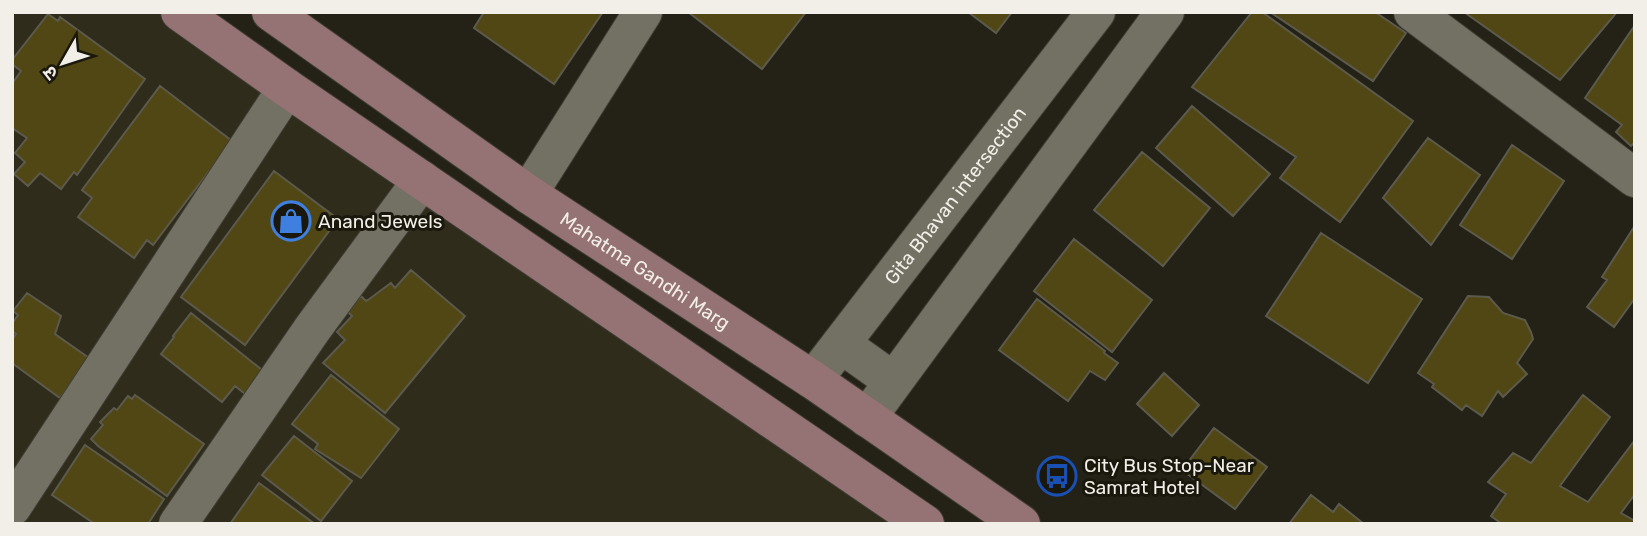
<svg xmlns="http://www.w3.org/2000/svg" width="1647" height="536" font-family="Rubik,'Noto Sans Devanagari',sans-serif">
	<rect width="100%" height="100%" fill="#242216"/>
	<path fill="#302c1b" d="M12,12H202L941,524H12Z"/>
	<path fill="#504715" stroke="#5c5a4d" stroke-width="2" d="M484,12H603L554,84L474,28Z
		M688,12H806L762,69Z
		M968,12H1012L996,33Z
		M1252,12H1262L1413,121L1340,222L1280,178L1296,157L1192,87Z
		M1270,12H1375L1406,33L1373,81Z
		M1464,12H1617L1560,80Z
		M48,14L58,21L60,17L145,79L77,175L74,172L61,189L40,173L28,186L14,174L25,162L15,153L27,138L12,128V84L21,71L12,64V60Z
		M1635,25V142L1631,146L1616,132L1622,125L1585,98Z
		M160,86L232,141L153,245L147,240L134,258L78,217L92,198L82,190Z
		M1192,106L1270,174L1233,216L1156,148Z
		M1428,138L1480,175L1431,245L1383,198Z
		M1512,145L1564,181L1512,259L1460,225Z
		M1142,152L1210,208L1163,266L1094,210Z
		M274,171L338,219L245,345L181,297Z
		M1634,227L1635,298L1614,327L1587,307L1607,280L1602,277Z
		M1321,233L1422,299L1368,383L1266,316Z
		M1074,239L1152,300L1112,352L1034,291Z
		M411,270L465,316L385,413L323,363L345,340L337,332L352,316L347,311L361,296L366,301L368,300L391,283L395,288Z
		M27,293L61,316L55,334L89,358L60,398L12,363V340L16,334L12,331V324L18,315L13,311Z
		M1468,296L1489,297L1503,313L1525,320L1531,332L1533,339L1517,363L1527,374L1503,397L1498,391L1482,416L1466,405L1462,410L1432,387L1434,384L1418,373Z
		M1037,299L1105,351L1104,353L1118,363L1105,380L1090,371L1068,401L999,350Z
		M191,313L267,374L249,397L235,386L222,402L161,354L174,337L173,336Z
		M1164,373L1199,405L1172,436L1137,404Z
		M331,375L399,429L361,478L315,449L318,444L292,424Z
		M135,395L204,444L167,496L98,446L91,439L103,425L100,422L114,408L117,410L128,396L132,399Z
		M1583,395L1610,417L1560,486L1588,502L1635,440V494L1621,513L1635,521L1633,524H1502L1491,516L1506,494L1488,482L1513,453L1531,463Z
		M1214,428L1267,467L1235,509L1182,470Z
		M294,436L352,481L321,521L262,475Z
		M85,445L164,499L148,524H95L52,495Z
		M259,483L315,524H230Z
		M1311,495L1333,512L1339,504L1364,524H1289Z"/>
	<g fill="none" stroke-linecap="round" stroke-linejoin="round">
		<g stroke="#3f3d35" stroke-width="40">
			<path id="minor" d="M1413,12L1635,178
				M528,194L643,12
				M12,507L287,88
				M178,524L313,328L422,180"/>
		</g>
		<g stroke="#3f3d35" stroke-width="40">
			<g id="tertiary">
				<path d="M841,344L893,381"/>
				<path id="s1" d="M813,380L1096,12"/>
				<path d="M867,418L1165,12"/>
			</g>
		</g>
		<g stroke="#3f3d35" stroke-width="40">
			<g id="secondary">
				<path d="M180,12L287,88L925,524"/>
				<path id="s2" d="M271,12L528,194L813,380L1021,524"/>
			</g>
		</g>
		<use href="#minor" stroke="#737163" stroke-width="38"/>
		<use href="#tertiary" stroke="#737163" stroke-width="38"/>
		<use href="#secondary" stroke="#957273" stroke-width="38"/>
	</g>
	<defs>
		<g id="shop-ring" transform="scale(2.0125)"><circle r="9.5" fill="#1a180d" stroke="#3f7fe0" stroke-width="1.5"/><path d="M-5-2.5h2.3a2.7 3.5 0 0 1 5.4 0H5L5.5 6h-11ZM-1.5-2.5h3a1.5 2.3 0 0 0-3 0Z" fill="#3f7fe0"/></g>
		<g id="bus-ring" transform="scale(2.0125)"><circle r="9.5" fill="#1a180d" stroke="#1a4fb4" stroke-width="1.5"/><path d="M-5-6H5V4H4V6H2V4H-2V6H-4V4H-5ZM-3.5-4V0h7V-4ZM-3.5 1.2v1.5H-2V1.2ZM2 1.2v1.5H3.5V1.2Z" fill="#1a4fb4"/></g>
	</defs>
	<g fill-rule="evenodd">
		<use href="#shop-ring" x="291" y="221"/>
		<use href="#bus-ring" x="1057" y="476"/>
	</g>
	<g text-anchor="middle" stroke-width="6" stroke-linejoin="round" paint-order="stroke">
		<g font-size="19" fill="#f1efe8" stroke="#1a180d">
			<text dy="7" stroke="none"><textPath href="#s1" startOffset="233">Gita Bhavan intersection</textPath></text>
			<text dy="7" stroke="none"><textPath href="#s2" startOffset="455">Mahatma Gandhi Marg</textPath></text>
		</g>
		<g font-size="19" fill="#f1efe8" stroke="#1a180d" text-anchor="start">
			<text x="318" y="228">Anand Jewels</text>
			<text x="1084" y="472">City Bus Stop-Near<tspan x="1084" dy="22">Samrat Hotel</tspan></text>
		</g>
	</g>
	<rect width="1647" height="536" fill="none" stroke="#f1efe8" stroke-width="28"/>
	<g transform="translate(63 63) rotate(231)" stroke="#1a180d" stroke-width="5" paint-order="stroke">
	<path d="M0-5L12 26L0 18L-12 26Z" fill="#f1efe8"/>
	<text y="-10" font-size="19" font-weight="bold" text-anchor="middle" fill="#f1efe8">उ</text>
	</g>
</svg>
